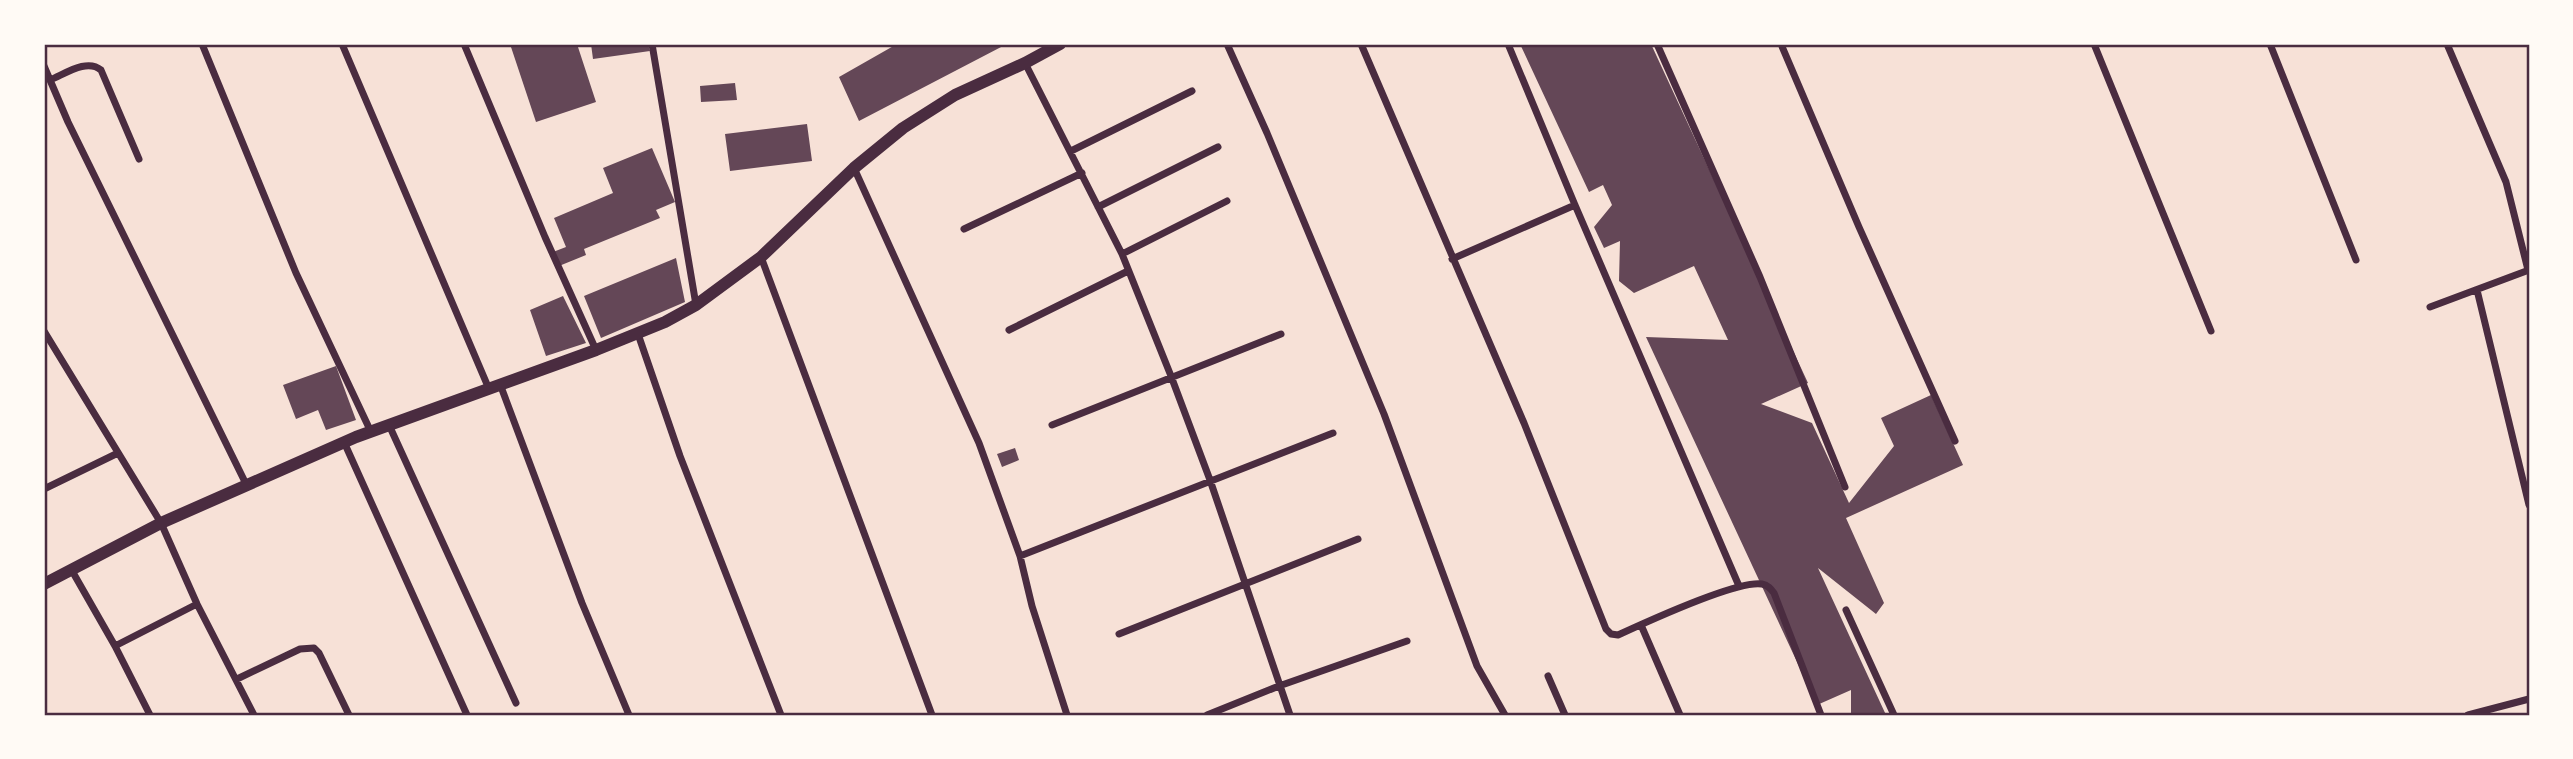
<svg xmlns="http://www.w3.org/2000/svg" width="2573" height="759" font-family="'IBM Plex Serif',serif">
	<rect width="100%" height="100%" fill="#f7e1d7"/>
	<path fill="#644757" d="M510,44H577L596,102L536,122Z
		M591,44H648L650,51L593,59Z
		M897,44H1002L1003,46L859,121L839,77Z
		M1520,44H1651L1808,383L1761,404L1812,423L1849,503L1894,446L1881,418L1931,395L1963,465L1846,518L1884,603L1876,614L1818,568L1886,715H1851V690L1817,705L1646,337L1728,340L1694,266L1634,293L1619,281L1620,241L1604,248L1594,227L1612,205L1603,185L1589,192Z
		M735,83L737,100L701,102L700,86Z
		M807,124L812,161L730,171L725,134Z
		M652,148L675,202L656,210L660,218L584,249L586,255L559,266L553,252L566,247L554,218L613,193L603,168Z
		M676,258L685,302L601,338L584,296Z
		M563,296L586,343L546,356L530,310Z
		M336,366L356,420L326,430L318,410L296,419L283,385Z
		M1015,448L1019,460L1002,467L997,454Z"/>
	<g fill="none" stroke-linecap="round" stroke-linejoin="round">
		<path stroke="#4a2c40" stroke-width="7" d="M202,44L296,273L371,432
			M342,44L489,389
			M464,44L545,237L596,350
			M652,44L696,305
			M1227,44L1267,133L1384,414L1477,666L1505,715
			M1361,44L1524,423L1606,629L1611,634L1618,635C1644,623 1738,580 1762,584C1768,585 1771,589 1774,593L1821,715
			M1508,44L1575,205L1739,586
			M1657,44L1760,277L1845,487
			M1781,44L1859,227L1955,441
			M2094,44L2211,331
			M2270,44L2356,260
			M2447,44L2506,182L2528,270
			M1025,63L1122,254L1171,376L1210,480L1290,715
			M44,66L68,122L247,486
			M50,80C65,74 87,58 101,70L139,159
			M1071,151L1192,91
			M854,168L979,443L1020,556L1032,606L1067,715
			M1098,207L1218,147
			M964,229L1082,173
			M1122,254L1227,201
			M761,257L932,715
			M1452,259L1575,205
			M2477,290L2529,505
			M2430,307L2529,270
			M1009,330L1128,271
			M44,331L161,523L197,604L254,715
			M638,334L680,456L781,715
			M500,384L582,603L629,715
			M389,425L516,703
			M1052,425L1281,334
			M344,442L467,715
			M44,489L118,453
			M1020,556L1333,433
			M71,569L115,646L150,715
			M1846,610L1894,715
			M1641,625L1680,715
			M1119,634L1358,539
			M115,646L197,604
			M1548,676L1565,715
			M237,679L300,649L314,648L319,653L349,715
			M1207,715L1279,686L1407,641
			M2468,715L2529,699"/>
		<path stroke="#4a2c40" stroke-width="12" d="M44,584L161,523L356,437L596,350L665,322L696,305L761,257L854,168L903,128L955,95L1025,63L1060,44"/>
	</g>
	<rect width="2573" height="759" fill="none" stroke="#fffaf5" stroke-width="91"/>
	<rect x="46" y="46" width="2482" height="668" fill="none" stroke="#4a2c40" stroke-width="2.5"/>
</svg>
